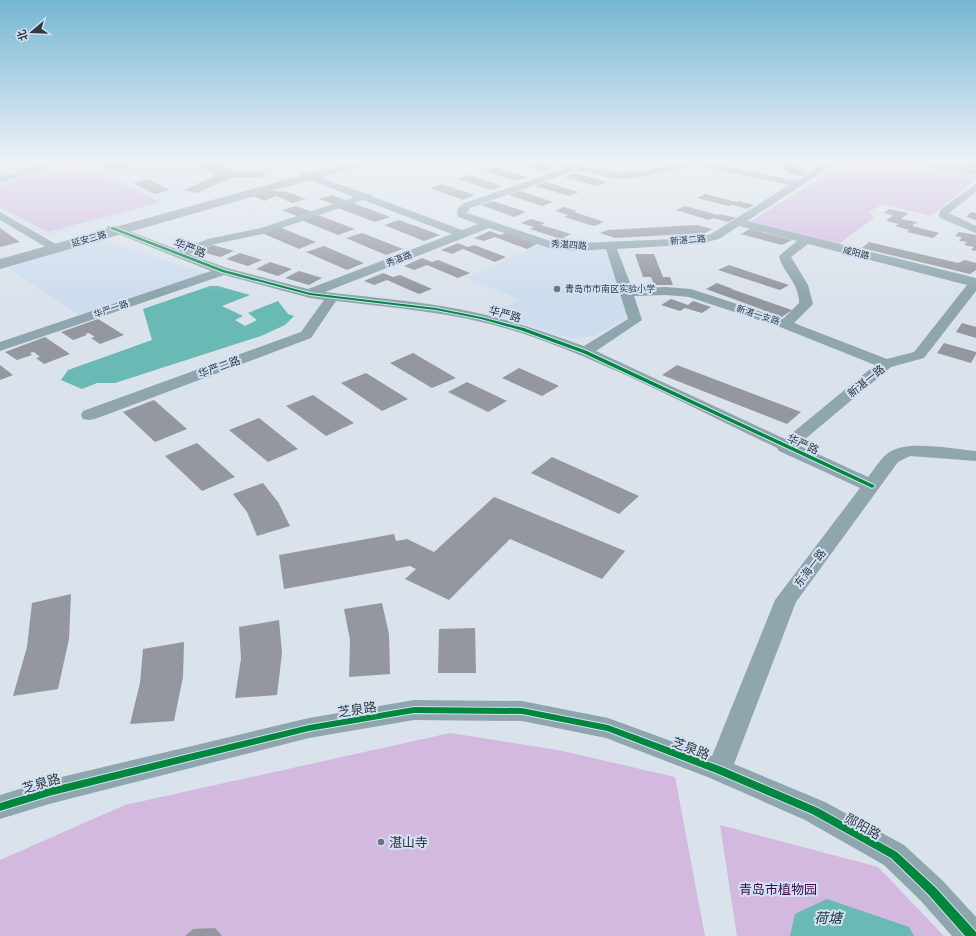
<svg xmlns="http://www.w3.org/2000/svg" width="976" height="936" font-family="Montserrat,'Noto Sans SC',sans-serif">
	<rect width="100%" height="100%" fill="#dae2eb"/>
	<path fill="#ceddee" d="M62,162H322L168,202L46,237L0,210V183L40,168Z
		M100,240L207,273L80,315L6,267Z
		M542,244L604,249L610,254L626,314L624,319L595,336L571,339L491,314L520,300L467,278Z"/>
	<path fill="#d3b9df" d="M67,162H81L160,202L48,232L0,207V185L37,171Z
		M846,162H908L976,175V179L931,216L882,204L869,212L874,218L839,244L750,222Z
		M450,733L558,750L675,777L705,936H0V860L125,805Z
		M720,825L878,867L944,936H737Z"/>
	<path fill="#69b9b4" d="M210,286H218L250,295L222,306L243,316L235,320L245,326L257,320L248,313L278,301L288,314L294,316L285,325L261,336L115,383H97L82,389L61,380L68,370L152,340L143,309Z
		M827,899L909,927L914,936H790L795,914Z"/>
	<path fill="#94979f" d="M3,162H4L13,165L0,167V163Z
		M96,162H125L133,166L114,170Z
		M196,162H219L235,172H264L262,177L230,178L197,193L183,190L216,176Z
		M514,162H534L555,168L545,171Z
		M777,162L796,163L794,164L797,165L794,166L798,167L796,168L807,171L801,173L805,174L801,176L785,173L789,171L781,169L785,167L778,166L782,164Z
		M950,162H976V168L950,163Z
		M494,167L527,177L516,181L483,171Z
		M574,173L607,182L597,186L564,177Z
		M469,175L502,186L491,190L458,179Z
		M147,179L170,190L155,194L133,183Z
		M546,182L579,192L569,196L535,186Z
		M442,184L475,195L463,200L430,188Z
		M272,191L288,192L306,199L292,203L276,196L264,201L254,196Z
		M520,191L553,202L542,206L509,195Z
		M705,194L737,202L739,201L754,205L747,209L732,205L729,206L697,198Z
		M332,195L348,201L336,205L319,199Z
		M493,201L526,212L514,217L481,205Z
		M353,203L390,217L375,222L338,208Z
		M296,206L312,212L299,217L282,210Z
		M685,206L718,215L720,214L736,218L728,222L713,218L709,220L676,210Z
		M564,207L577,211L574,212L604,222L594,226L564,217L568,215L555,211Z
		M889,209L908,213L901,219L917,222L912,226L939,233L933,238L907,232L909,230L895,226L899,224L886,221L893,215L884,213Z
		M971,212L976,213V220L966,217Z
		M318,215L355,229L338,235L301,220Z
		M531,219L545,223L541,225L571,234L561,239L530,229L534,227L521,223Z
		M399,220L440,235L424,241L384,225Z
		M697,225L712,229L705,233L615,238L600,233L608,230Z
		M279,227L316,242L299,249L262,233Z
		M0,228L20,242L0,247Z
		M750,229L792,240L782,245L741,234Z
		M490,231L500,235L506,233L537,244L527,249L495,237L484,241L474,238Z
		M959,232L976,235V251L971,250L974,247L964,245L967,242L959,241L962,237L955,236Z
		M362,233L403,249L386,255L346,238Z
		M869,242L958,263L965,260L976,263V270L970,274L862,248Z
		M458,243L468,247L474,245L506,257L495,262L463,249L452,254L441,250Z
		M213,245L234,251L220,257L199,251Z
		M324,246L364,263L347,270L306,252Z
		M240,253L262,260L248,266L226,259Z
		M635,254H654L663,277H670L673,285H654L651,277H643Z
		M422,258L432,262L438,260L470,273L458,278L427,265L414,270L404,266Z
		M270,262L292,269L278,276L256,269Z
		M729,265L789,285L780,290L718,270Z
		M299,271L322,278L309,285L285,278Z
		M383,273L393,277L400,275L432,289L419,294L387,280L374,285L364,281Z
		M717,283L733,289H731L792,310L782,317L706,289Z
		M671,299L688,305L693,301L711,307L702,313L685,308L680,311L661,305Z
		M98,319L124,335L100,344L91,338L95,337L89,333L85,334L87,335L73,340L61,332Z
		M962,323L976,327V338L956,332Z
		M45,337L70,354L44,364L36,358L40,357L34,352L30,353L32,355L17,360L5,352Z
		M944,343L976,352V354L971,363L937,353Z
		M413,353L456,378L432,388L390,363Z
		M0,365L13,375L0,380Z
		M677,365L801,412L787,424L662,375Z
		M519,368L559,386L542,396L502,378Z
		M366,373L408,399L382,411L341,383Z
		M467,382L507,401L488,412L448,392Z
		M313,395L354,423L326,436L286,406Z
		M154,400L187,429L155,442L123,412Z
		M259,418L298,449L268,462L229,430Z
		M197,443L235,477L202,491L165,456Z
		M552,457L639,496L619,514L531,473Z
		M263,483L278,502L290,526L257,536L247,512L233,494Z
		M494,497L625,551L602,579L510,539L449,600L405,579L416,569L410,566L284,589L279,555L394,534L396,541L407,539L434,552Z
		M71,594L69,639L58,689L13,696L27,647L32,603Z
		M382,603L389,634L390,674L349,677L350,640L344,609Z
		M279,620L282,653L277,695L235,698L241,659L239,627Z
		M475,628L476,673H438L439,629Z
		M184,642L183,677L174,721L130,724L140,683L143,649Z
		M215,928L222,936H185L193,929Z"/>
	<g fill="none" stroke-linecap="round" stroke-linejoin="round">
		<path fill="#8fa6ae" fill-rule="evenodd" d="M46,162H60L58,164L0,183V177Z
			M559,162L617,173L643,171L681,162H708L796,181L826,162H837L747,221L976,278V291L924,358L891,367L798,445L868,477C874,470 880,459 888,453C907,439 952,449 976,451V461L910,456L898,462L796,602L734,764L825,802L904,845L943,881L976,917V936H952L921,901L884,865L805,820L710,778L606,738L522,721L414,720L309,738L49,804L0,819V795L49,780L309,718L414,700L522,701L608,718L712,756L775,600L860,488L779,451L777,448C693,408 606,361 518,332C459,313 397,308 336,301L311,338L95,419L89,420L83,419L81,415L83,411L301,332L324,300L310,298L224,275L0,351V342L211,271L108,230L106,228L108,226H116L179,250L208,239L261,228L354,197L300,176L298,174L300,172L303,171L364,193L370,194L371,196L462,230L478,224L458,217L457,210L462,204L565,168L559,166L557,164ZM694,165L789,185L711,234L698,238L580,243L553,242L467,213L470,208L576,170L617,179L643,177ZM363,200L452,234L308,289L227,268L189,254L215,244L267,233ZM739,226L797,241L779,256C783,273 797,280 799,300V303L783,319L691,289L666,287L632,288L617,249L698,244L719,239ZM489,228L552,249L580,251L606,249L628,319L584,346C550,334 517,322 482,314C430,302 377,298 325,292ZM808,244L967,285L914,352L887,359L794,323L813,304L808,285L791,257ZM666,295L689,297L780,327L875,365L785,439L596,351L642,320L634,296Z
			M919,162H938L976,169V175L924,165Z
			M976,184V192L949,213L976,226V233L940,218L939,216L940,210Z
			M0,212L54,243L56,245L50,249L46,247L0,220Z"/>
		<path fill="#93a6ae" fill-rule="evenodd" d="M350,162H369L367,164L0,269V259Z"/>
		<g stroke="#d2e1f3" stroke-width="2">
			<path id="cycleway" d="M111,227H113L224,270L310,293L436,308L481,317L524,328L587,351L874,485L875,486L872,488L870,487L583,353L520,330L481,319L436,310L310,295L222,272L111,229Z
				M414,707L522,708L608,725L722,767L818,808L897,852L936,888L976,932V936H965L928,894L891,858L812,814L716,773L607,731L522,714L414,713L309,731L49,796L0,811V803L49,788L309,725Z"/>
		</g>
		<use href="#cycleway" fill="#00873e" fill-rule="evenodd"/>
	</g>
	<linearGradient id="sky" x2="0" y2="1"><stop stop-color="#75b6d3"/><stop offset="0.55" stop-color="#eef2f6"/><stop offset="1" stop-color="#eef2f6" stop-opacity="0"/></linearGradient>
	<rect width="976" height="293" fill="url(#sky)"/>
	<g fill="#6d747c" stroke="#d2e1f3" stroke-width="1.5">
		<circle cx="557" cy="289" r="4"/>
		<circle cx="381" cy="842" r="4"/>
	</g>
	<g text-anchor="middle" stroke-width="4" stroke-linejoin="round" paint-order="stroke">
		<g font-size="9" fill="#333940" stroke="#d2e1f3">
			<text transform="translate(89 239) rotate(-16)" y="3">延安三路</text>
			<text transform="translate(688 240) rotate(-5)" y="3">新湛二路</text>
			<text transform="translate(569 245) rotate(4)" y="3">秀湛四路</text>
			<text transform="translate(856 253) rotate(14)" y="3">咸阳路</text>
			<text transform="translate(399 259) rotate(-21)" y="3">秀湛路</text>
			<text transform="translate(111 309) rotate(-19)" y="3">华严一路</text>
			<text transform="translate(758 315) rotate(18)" y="3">新湛一支路</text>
		</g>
		<g font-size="9" fill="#333940" stroke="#d2e1f3" text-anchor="start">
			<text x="565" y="292">青岛市市南区实验小学</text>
		</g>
		<g font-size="11" fill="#333940" stroke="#d2e1f3">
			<text transform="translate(190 248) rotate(21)" y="4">华严路</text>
			<text transform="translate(505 314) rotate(15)" y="4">华严路</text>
			<text transform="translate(219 367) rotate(-20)" y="4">华严二路</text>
			<text transform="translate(866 381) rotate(-39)" y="4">新湛一路</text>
			<text transform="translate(803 444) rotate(24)" y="4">华严路</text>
			<text transform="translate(810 568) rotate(-53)" y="4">东海一路</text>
		</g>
		<g font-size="13" fill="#333940" stroke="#d2e1f3">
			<text transform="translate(357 709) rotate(-9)" y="5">芝泉路</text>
			<text transform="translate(691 748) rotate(21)" y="5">芝泉路</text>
			<text transform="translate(41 783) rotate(-16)" y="5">芝泉路</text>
			<text transform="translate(863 826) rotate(29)" y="5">郧阳路</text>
		</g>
		<g font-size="13" fill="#333940" stroke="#d2e1f3" text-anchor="start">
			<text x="389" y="847">湛山寺</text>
		</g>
		<g font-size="13" fill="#45084e" stroke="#d2e1f3">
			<text x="778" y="894">青岛市植物园</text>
		</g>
		<g font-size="14" font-style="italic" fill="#1c3431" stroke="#d2e1f3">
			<text x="828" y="923">荷塘</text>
		</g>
	</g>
	<g transform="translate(32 32) rotate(251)" stroke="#d2e1f3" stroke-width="3" paint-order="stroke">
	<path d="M0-3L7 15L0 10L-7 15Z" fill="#333940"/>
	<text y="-6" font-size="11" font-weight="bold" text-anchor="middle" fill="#333940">北</text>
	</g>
</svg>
